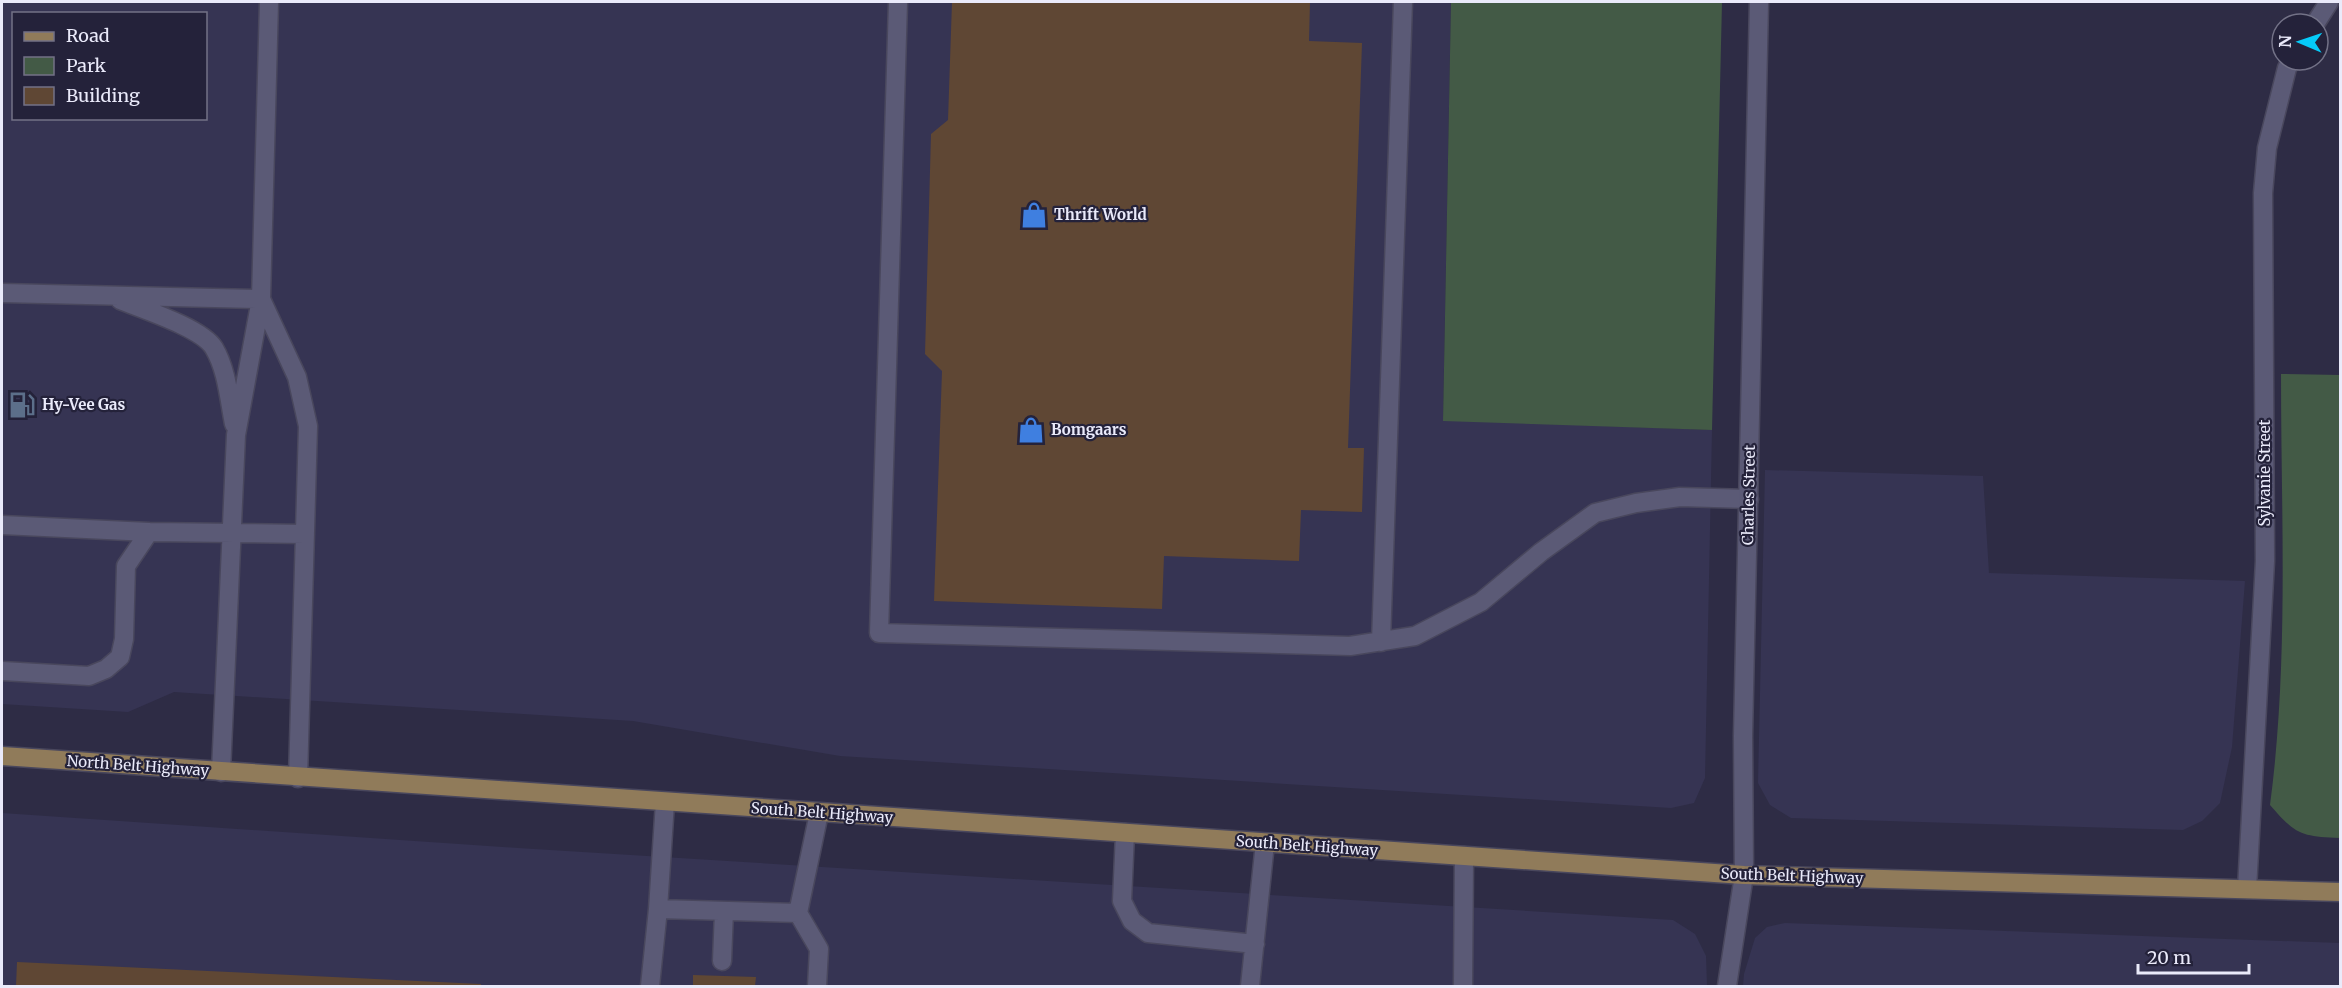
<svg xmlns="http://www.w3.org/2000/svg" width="2342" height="988" font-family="Merriweather,serif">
	<rect width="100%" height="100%" fill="#2e2c45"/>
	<path fill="#363453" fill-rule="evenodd" d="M2,2H1451L1443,420L1712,430L1705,778L1694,803L1671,808L840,756L633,721L174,692L128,712L2,704ZM14,14H206V118H14Z
		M1765,470L1983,476L1989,573L2245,581L2232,747L2220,803L2202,821L2183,830L1791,818L1770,805L1758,783Z
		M2,813L518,848L1673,920L1695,934L1706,956L1707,986H2Z
		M1785,923L2340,943V986H1743L1744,974L1755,938L1767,927Z"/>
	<path fill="#435a46" d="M1451,2H1722L1712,430L1443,421Z
		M2281,374L2340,375V838C2301,836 2296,835 2270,805C2289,662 2281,517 2281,374Z"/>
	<path fill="#5f4734" d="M952,2H1310L1309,41L1362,43L1348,448H1364L1362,512L1301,510L1299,561L1164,556L1162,609L934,601L942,371L925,354L931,134L948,120Z
		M17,962L481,984V986H16Z
		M693,975L756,977L755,986H693Z"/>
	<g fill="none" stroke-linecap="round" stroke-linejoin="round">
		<g stroke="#49475d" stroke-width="21">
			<path id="service" d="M898,2L879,633L1350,646L1415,636L1481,602L1541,552L1595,513L1636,503L1680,497L1749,499
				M2,293L261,299
				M261,299L297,377L308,426L298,778
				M120,300C142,309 202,328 214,348C227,370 229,399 234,424
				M2,525L149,532
				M1381,642L1403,2
				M2,671L89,676L106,669L120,657L124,639L126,566L149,532L305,534
				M221,772L236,435L261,299L269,2
				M665,802L658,909L798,913L819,813
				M1125,833L1122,901L1132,921L1148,933L1255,944
				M798,913L819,949L817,986
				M722,961L724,911
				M650,986L658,909
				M1250,986L1265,843
				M1463,986L1464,856"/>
		</g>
		<g stroke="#49475d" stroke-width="21">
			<path id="minor" d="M2315,24L2329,2
				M2247,889L2265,561L2263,193L2267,148L2287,68L2292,60
				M1727,986L1744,875L1743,736L1759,2"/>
		</g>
		<g stroke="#49475d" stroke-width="21">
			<path id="primary" d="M2,756L1744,875L2340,892"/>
		</g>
		<use href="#service" stroke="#5b5a76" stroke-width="18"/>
		<use href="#minor" stroke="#5b5a76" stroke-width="18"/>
		<use href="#primary" stroke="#907b5a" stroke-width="18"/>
	</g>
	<defs>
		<g id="shop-bare" transform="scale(2.07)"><path d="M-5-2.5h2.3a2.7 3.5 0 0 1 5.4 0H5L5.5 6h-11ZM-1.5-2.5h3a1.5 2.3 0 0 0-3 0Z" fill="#3f7fe0" stroke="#24223a" stroke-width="2.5" paint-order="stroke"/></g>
		<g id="fuel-bare" transform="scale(2.07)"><path d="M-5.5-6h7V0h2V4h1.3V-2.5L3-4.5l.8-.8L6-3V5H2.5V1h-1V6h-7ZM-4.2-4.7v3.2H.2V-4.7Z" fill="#5c6f8a" stroke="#24223a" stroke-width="2.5" paint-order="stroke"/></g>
	</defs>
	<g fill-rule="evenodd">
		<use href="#shop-bare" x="1034" y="215"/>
		<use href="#fuel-bare" x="22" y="405"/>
		<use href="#shop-bare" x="1031" y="430"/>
	</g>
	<g text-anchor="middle" stroke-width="4.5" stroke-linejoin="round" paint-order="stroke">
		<g font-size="15" font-weight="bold" fill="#eaeafa" stroke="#24223a" text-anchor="start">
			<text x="1054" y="220">Thrift World</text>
			<text x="42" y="410">Hy-Vee Gas</text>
			<text x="1051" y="435">Bomgaars</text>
		</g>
		<g font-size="15" fill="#eaeafa" stroke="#24223a">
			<text transform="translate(2265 473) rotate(-90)" y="5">Sylvanie Street</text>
			<text transform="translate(1749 495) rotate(-89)" y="5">Charles Street</text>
			<text transform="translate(138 766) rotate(4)" y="5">North Belt Highway</text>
			<text transform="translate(822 813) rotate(4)" y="5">South Belt Highway</text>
			<text transform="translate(1307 846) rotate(4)" y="5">South Belt Highway</text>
			<text transform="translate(1792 876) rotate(2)" y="5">South Belt Highway</text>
		</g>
	</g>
	<rect width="2342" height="988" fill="none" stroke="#eaeafa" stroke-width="6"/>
	<rect x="12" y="12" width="195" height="108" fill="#24223a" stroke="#737287" stroke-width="1.5"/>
	<rect x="24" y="32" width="30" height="9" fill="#907b5a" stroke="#737287" stroke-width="1.5"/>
	<text x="66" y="42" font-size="18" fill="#eaeafa">Road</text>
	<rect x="24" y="57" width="30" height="18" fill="#435a46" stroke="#737287" stroke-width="1.5"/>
	<text x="66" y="72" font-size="18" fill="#eaeafa">Park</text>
	<rect x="24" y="87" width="30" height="18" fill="#5f4734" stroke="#737287" stroke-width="1.5"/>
	<text x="66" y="102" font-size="18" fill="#eaeafa">Building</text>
	<g transform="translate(2300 42) rotate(272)"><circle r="28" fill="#24223a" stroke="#737287" stroke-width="1.5"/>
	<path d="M0-4.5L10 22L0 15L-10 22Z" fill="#06cbf9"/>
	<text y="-9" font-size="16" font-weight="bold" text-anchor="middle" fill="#eaeafa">N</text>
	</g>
	<path d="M2138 964v9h111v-9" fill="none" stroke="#eaeafa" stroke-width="3"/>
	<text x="2147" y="964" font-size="18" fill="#eaeafa" stroke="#24223a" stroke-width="4.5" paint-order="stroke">20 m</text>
</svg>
